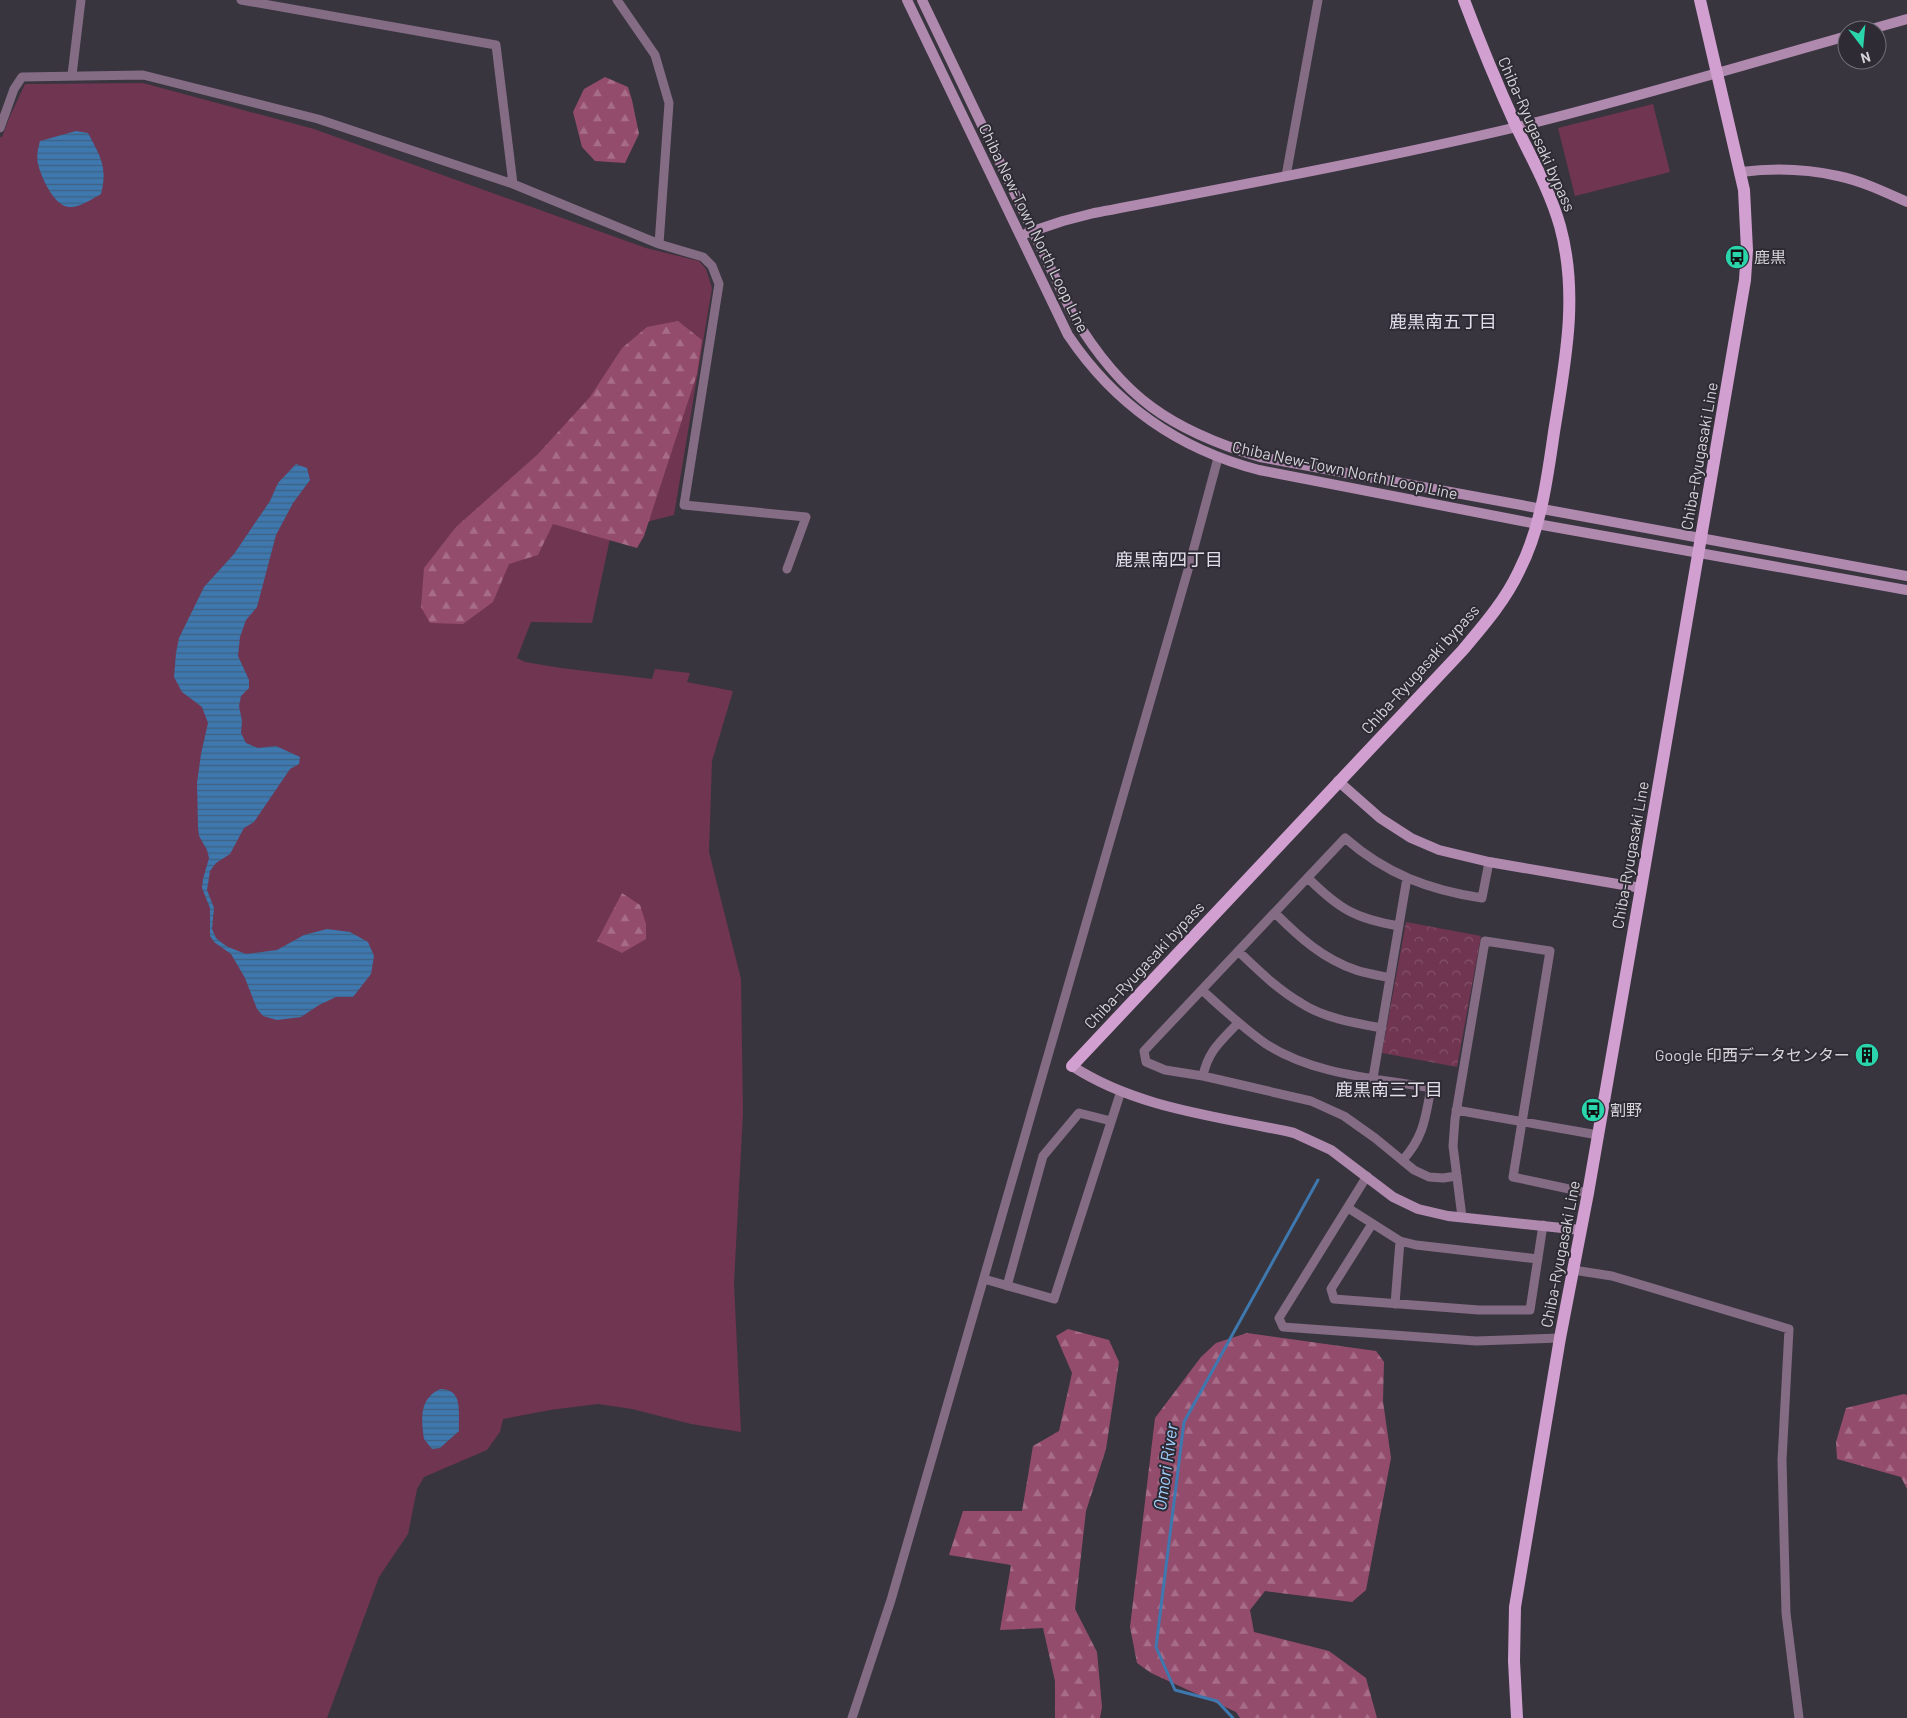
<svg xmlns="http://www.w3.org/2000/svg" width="1907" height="1718" font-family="Barlow,'Noto Sans JP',sans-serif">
	<defs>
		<pattern id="forest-firs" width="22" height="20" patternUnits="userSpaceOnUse" patternTransform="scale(1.25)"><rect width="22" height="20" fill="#944c6d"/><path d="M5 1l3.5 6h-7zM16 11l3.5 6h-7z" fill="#a76d88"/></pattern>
		<pattern id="park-crowns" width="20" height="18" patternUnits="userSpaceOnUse" patternTransform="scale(1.25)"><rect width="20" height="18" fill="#703550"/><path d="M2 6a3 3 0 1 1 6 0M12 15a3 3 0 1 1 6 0" fill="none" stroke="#845168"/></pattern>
		<pattern id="water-rules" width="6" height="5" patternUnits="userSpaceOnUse" patternTransform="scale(1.25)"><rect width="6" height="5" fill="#3e78ae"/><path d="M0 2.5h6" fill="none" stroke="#3f6182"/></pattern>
	</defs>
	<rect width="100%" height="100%" fill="#38353e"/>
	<path fill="#703550" d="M143,83L314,129L646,248L699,261L706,269L712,288L674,515L626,527L611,534L592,623L531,622L517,658L525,662L561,668L652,679L655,669L690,673L687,682L733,691L712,761L709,852L741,979L743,1113L734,1283L741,1432L691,1424L632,1409L598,1404L550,1410L503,1419L500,1432L487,1450L424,1477L417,1489L408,1534L379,1577L327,1718H0V137H2L10,116L25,84Z
		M1653,104L1670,172L1575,196L1558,128Z"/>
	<path fill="url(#forest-firs)" d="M605,77L628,87L632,100L639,134L625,163L595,161L582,147L573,112L584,89Z
		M678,321L702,340L697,374L644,536L637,548L553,524L538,555L509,564L493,602L463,624L430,623L421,607L424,568L456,527L537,455L590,397L622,348L647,327Z
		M622,893L640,905L646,924V939L622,953L597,941Z
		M1068,1329L1109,1340L1119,1362L1106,1449L1086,1511L1075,1609L1097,1652L1102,1707L1100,1718H1055V1681L1043,1628L1000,1630L1011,1565L949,1555L963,1511H1022L1033,1446L1059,1431L1072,1373L1056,1336Z
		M1247,1333L1376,1351L1384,1362L1383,1401L1391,1458L1366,1590L1352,1602L1265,1591L1250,1610L1254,1632L1329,1651L1366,1678L1377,1718H1240L1236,1712L1151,1673L1137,1663L1130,1627L1155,1418L1201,1357L1216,1343Z
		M1904,1394L1907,1395V1489L1901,1477L1837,1459L1836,1442L1846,1408Z"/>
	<path fill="url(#park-crowns)" d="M1406,922L1481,936L1457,1067L1382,1053Z"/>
	<path fill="url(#water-rules)" d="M76,131L88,133C100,156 108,167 101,194C92,199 79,208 69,207C54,206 41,177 38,164C36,156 38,149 40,141Z
		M296,464L307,468L310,480L293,503L276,535L257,607L246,620L240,637L238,656L249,680V688L241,696L239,706L242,721L241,733L246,743L258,748L276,746L300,757L299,764L290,769L254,822L244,828L230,854L216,863L210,871L207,890L214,908L212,929L216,938L222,943L228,947L246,954L277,950L304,935L327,929L350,932L368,942L374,956L371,974L353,997H336L319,1005L301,1017L277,1020L263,1016L257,1009L245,978L231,954L214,942L210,936V908L202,888L203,879L209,858L207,850L199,836L198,827L197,783L201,754L208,723L202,707L182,692L174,677L176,653L179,638L204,587L234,554L270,501L278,483Z
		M440,1389C464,1389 458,1413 459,1431L440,1448L432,1449L424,1439C421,1419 419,1399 440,1389Z"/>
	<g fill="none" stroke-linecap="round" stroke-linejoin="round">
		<path stroke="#3e78ae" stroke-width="3" d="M1233,1718L1217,1701L1175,1690L1156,1647L1184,1422L1318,1180"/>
		<path stroke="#846c84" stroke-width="9" d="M241,0L496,45L513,184
			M617,0L655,55L669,103L659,244
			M72,75L81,0
			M0,128L14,89L22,77L143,75L318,119L513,184L659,244L703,257L712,266L719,284L684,505L806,517L787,569
			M1286,176L1318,0
			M1308,878C1339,909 1356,919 1399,926
			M1275,913C1299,937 1323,959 1356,970C1367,974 1379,975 1390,978
			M1238,951C1258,970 1277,989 1301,1003C1324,1018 1354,1023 1382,1028
			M1202,990C1223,1009 1243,1028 1266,1044C1314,1075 1376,1078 1431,1088C1425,1119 1424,1136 1403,1160
			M1203,1076C1208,1051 1221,1041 1238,1023
			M1373,1078L1407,878
			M1456,1110L1598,1135
			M1367,1176L1279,1318L1283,1327L1476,1341L1560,1338
			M1457,1176L1443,1178L1429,1177L1414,1170L1375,1138L1344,1116L1311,1101L1203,1076L1165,1070L1146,1062L1144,1051L1345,838C1386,874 1429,890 1482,898L1489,862
			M1348,1208L1400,1241L1416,1245L1538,1259
			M1462,1217L1453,1146L1455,1119L1485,941L1550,951L1513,1177L1588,1193
			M1372,1224L1331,1289L1334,1299L1479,1310H1530L1543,1225
			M1573,1270L1612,1276L1789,1329L1782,1460L1786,1613L1799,1718
			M984,1279L1054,1299L1121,1091
			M1007,1286L1043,1156L1079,1113L1111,1121
			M1395,1304L1400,1241
			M852,1718L891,1600L1188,570L1218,458"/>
		<path stroke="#b089af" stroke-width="10" d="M907,0L1068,335C1115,405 1178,449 1259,470L1537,524L1907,590
			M922,0L1073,315C1122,397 1170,430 1260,457L1907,576
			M1868,30L1907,19
			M1741,172C1772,168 1807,169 1838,176C1862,181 1885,192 1907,202
			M1027,233L1063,221L1094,213C1235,186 1377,160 1517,127C1628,100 1737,67 1847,36
			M1338,781L1380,818L1411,838L1439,850L1489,862L1641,888
			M1072,1066C1138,1109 1218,1116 1294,1133L1331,1150L1393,1197L1418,1209L1448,1216L1581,1230"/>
		<path stroke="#d19fd0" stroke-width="12" d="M1072,1066L1462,651C1483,626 1505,601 1519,571C1541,528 1547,480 1554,432C1565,363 1579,295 1560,226C1550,191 1532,159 1516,126C1497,84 1480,43 1464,0
			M1517,1718L1514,1661L1515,1607L1560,1338L1588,1193L1641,888L1745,280L1747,250L1744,190L1700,0"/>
	</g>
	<defs>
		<g id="bus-disc" transform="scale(1.25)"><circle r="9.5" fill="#2ad5ac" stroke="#2e2b34"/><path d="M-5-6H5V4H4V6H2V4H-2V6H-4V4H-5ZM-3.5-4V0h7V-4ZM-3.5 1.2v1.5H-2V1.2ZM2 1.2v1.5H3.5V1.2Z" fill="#111"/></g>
		<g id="building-disc" transform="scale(1.25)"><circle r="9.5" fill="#2ad5ac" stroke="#2e2b34"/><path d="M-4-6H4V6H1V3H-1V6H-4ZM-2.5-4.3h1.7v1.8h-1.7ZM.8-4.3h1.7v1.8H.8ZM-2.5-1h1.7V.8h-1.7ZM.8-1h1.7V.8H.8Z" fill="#111"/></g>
	</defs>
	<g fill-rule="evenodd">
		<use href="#bus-disc" x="1737" y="257"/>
		<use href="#building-disc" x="1867" y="1055"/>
		<use href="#bus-disc" x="1593" y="1110"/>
	</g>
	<g text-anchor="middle" stroke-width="4" stroke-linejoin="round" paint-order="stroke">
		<g font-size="16" fill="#d4d3d8" stroke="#2e2b34">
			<text transform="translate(1537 134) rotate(66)" y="6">Chiba-Ryugasaki bypass</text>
			<text transform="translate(1034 228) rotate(64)" y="6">Chiba New-Town North Loop Line</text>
			<text transform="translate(1699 456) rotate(-80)" y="6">Chiba-Ryugasaki Line</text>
			<text transform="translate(1345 470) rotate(12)" y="6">Chiba New-Town North Loop Line</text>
			<text transform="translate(1420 669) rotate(-48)" y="6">Chiba-Ryugasaki bypass</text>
			<text transform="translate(1630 855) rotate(-80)" y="6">Chiba-Ryugasaki Line</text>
			<text transform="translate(1144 965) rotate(-47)" y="6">Chiba-Ryugasaki bypass</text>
			<text transform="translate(1560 1254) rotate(-79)" y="6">Chiba-Ryugasaki Line</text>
		</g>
		<g font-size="16" fill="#d4d3d8" stroke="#2e2b34" text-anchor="start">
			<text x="1754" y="263">鹿黒</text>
			<text x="1850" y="1061" text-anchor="end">Google 印西データセンター</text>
			<text x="1610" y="1116">割野</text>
		</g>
		<g font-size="18" fill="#e0dde8" stroke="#2e2b34">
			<text x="1443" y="328">鹿黒南五丁目</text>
			<text x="1169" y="566">鹿黒南四丁目</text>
			<text x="1389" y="1096">鹿黒南三丁目</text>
		</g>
		<g font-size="18" font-style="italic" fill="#a0cdfb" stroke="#2e2b34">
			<text transform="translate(1166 1467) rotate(-82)" y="6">Omori River</text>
		</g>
	</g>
	<g transform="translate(1862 45) rotate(164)"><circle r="24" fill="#2e2b34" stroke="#706e76"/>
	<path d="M0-4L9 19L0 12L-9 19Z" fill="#2ad5ac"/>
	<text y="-8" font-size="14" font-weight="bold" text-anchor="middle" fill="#d4d3d8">N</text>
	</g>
</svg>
